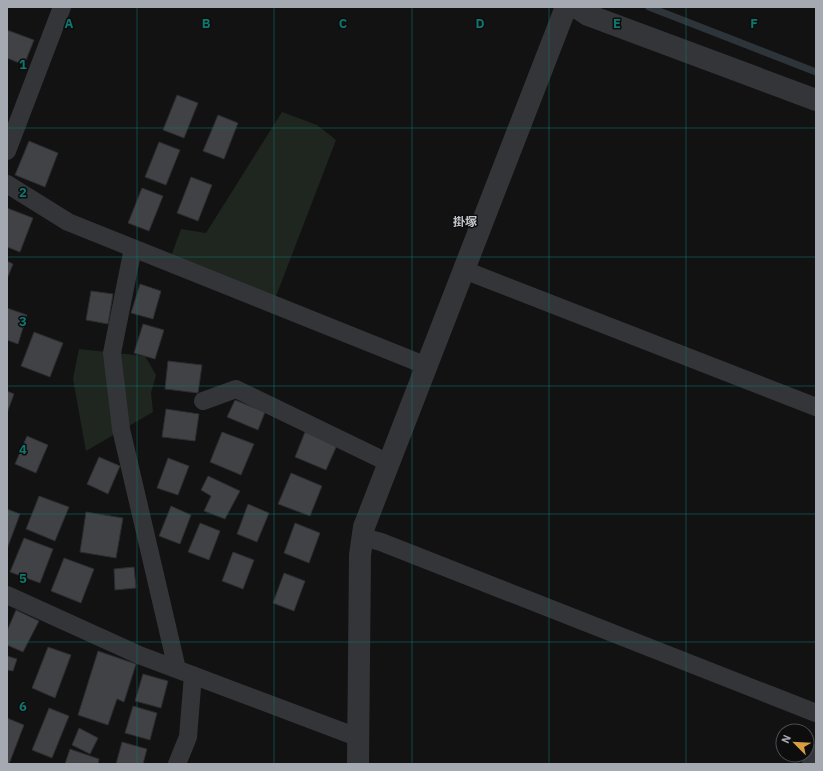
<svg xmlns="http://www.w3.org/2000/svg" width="823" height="771" font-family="'IBM Plex Sans','Noto Sans JP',sans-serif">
	<rect width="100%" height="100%" fill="#121213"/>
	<path fill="#1f261f" d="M282,112L317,125L336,140L273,304L169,262L181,229L206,233Z
		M79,349L145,356L156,375L151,393L153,412L86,451L73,379Z"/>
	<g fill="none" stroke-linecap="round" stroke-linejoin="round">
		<path stroke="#2d353a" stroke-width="7" d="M649,7L816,72"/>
	</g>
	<path fill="#414246" stroke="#2c2d2f" d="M7,30L34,40L24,65L7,58Z
		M177,95L198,103L184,138L163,130Z
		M218,115L238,123L224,159L203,151Z
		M29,141L58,153L45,187L15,175Z
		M159,142L180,150L166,185L145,177Z
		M191,177L212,185L198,221L177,213Z
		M142,188L163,196L149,231L128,223Z
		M7,208L33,218L20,252L7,247Z
		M7,261L13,264L7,279Z
		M140,284L161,291L153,319L131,313Z
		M91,291L113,294L108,324L86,320Z
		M7,308L27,315L18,344L7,340Z
		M143,324L164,330L155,359L134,353Z
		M34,332L63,343L50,377L21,366Z
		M168,361L202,365L198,393L165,389Z
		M7,391L14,394L7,413Z
		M235,400L265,412L258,430L227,417Z
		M166,409L199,414L195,441L162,437Z
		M222,432L254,444L241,475L210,462Z
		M305,432L337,445L326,470L295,457Z
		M27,436L48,445L36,473L15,464Z
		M99,457L120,466L108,494L87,484Z
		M168,458L189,466L178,495L157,488Z
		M291,473L322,486L310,516L278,504Z
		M208,476L240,491L225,519L204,511L211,496L201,490Z
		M39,496L69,507L55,541L26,529Z
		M248,504L269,513L257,542L237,534Z
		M171,506L191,515L180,544L159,536Z
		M7,509L20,514L7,549Z
		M86,512L123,518L116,558L80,552Z
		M200,523L220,531L209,560L188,552Z
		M295,523L320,533L309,563L284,553Z
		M24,538L53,549L40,583L10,572Z
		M233,552L254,560L243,589L222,581Z
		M64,558L94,569L81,603L51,591Z
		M134,567L136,588L115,590L114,569Z
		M284,573L305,581L294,611L273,603Z
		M16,610L39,621L23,652L7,645V631Z
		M48,647L71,655L55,698L32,688Z
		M98,651L136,664L124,702L117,699L108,725L78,715Z
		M7,656L17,659L13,671L7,670Z
		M143,674L168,681L161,708L135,701Z
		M133,706L157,713L150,740L125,733Z
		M49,708L69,716L52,758L32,750Z
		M7,718L24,725L9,764H7Z
		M79,728L98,738L90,754L72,745Z
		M122,742L147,749L143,764H116Z
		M70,749L99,759L98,764H65Z"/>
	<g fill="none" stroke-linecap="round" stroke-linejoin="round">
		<path stroke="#343538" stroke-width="18" d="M7,151L62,7
			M7,184L68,222L427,366
			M133,248L112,353L121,429L177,669
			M464,270L816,407
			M203,401L236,389L389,463
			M363,537L381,542L816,713
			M7,595L139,655L357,737
			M177,764L188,737L193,675
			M811,764L816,753"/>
		<path stroke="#343538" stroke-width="22" d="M576,7L588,15L816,100
			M358,764L360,555L364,527L566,7"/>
	</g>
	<path fill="none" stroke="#0f766e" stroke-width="1" stroke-opacity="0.55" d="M137,7V764M274,7V764M412,7V764M549,7V764M686,7V764M7,128H816M7,257H816M7,386H816M7,514H816M7,642H816"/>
	<g text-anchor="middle" stroke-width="3" stroke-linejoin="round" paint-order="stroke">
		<g font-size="12" font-weight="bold" fill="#c6c9cf" stroke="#0d0d0e">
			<text x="465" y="226">掛塚</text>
		</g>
	</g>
	<g font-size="13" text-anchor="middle" font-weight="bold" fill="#0f766e" stroke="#0d0d0e" stroke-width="3" stroke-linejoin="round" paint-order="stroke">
		<text x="69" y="28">A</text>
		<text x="206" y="28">B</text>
		<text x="343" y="28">C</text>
		<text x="480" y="28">D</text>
		<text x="617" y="28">E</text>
		<text x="754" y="28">F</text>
		<text x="23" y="69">1</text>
		<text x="23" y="197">2</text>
		<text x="23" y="326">3</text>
		<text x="23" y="454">4</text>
		<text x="23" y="583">5</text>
		<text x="23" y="711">6</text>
	</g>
	<rect width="823" height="771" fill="none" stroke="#a5aab2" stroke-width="16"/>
	<g transform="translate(795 743) rotate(294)"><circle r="19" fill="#0d0d0e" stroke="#4a4c50"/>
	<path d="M0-3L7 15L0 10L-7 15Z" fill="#d99d44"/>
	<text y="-6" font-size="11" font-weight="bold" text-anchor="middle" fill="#a5aab2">N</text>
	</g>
</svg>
